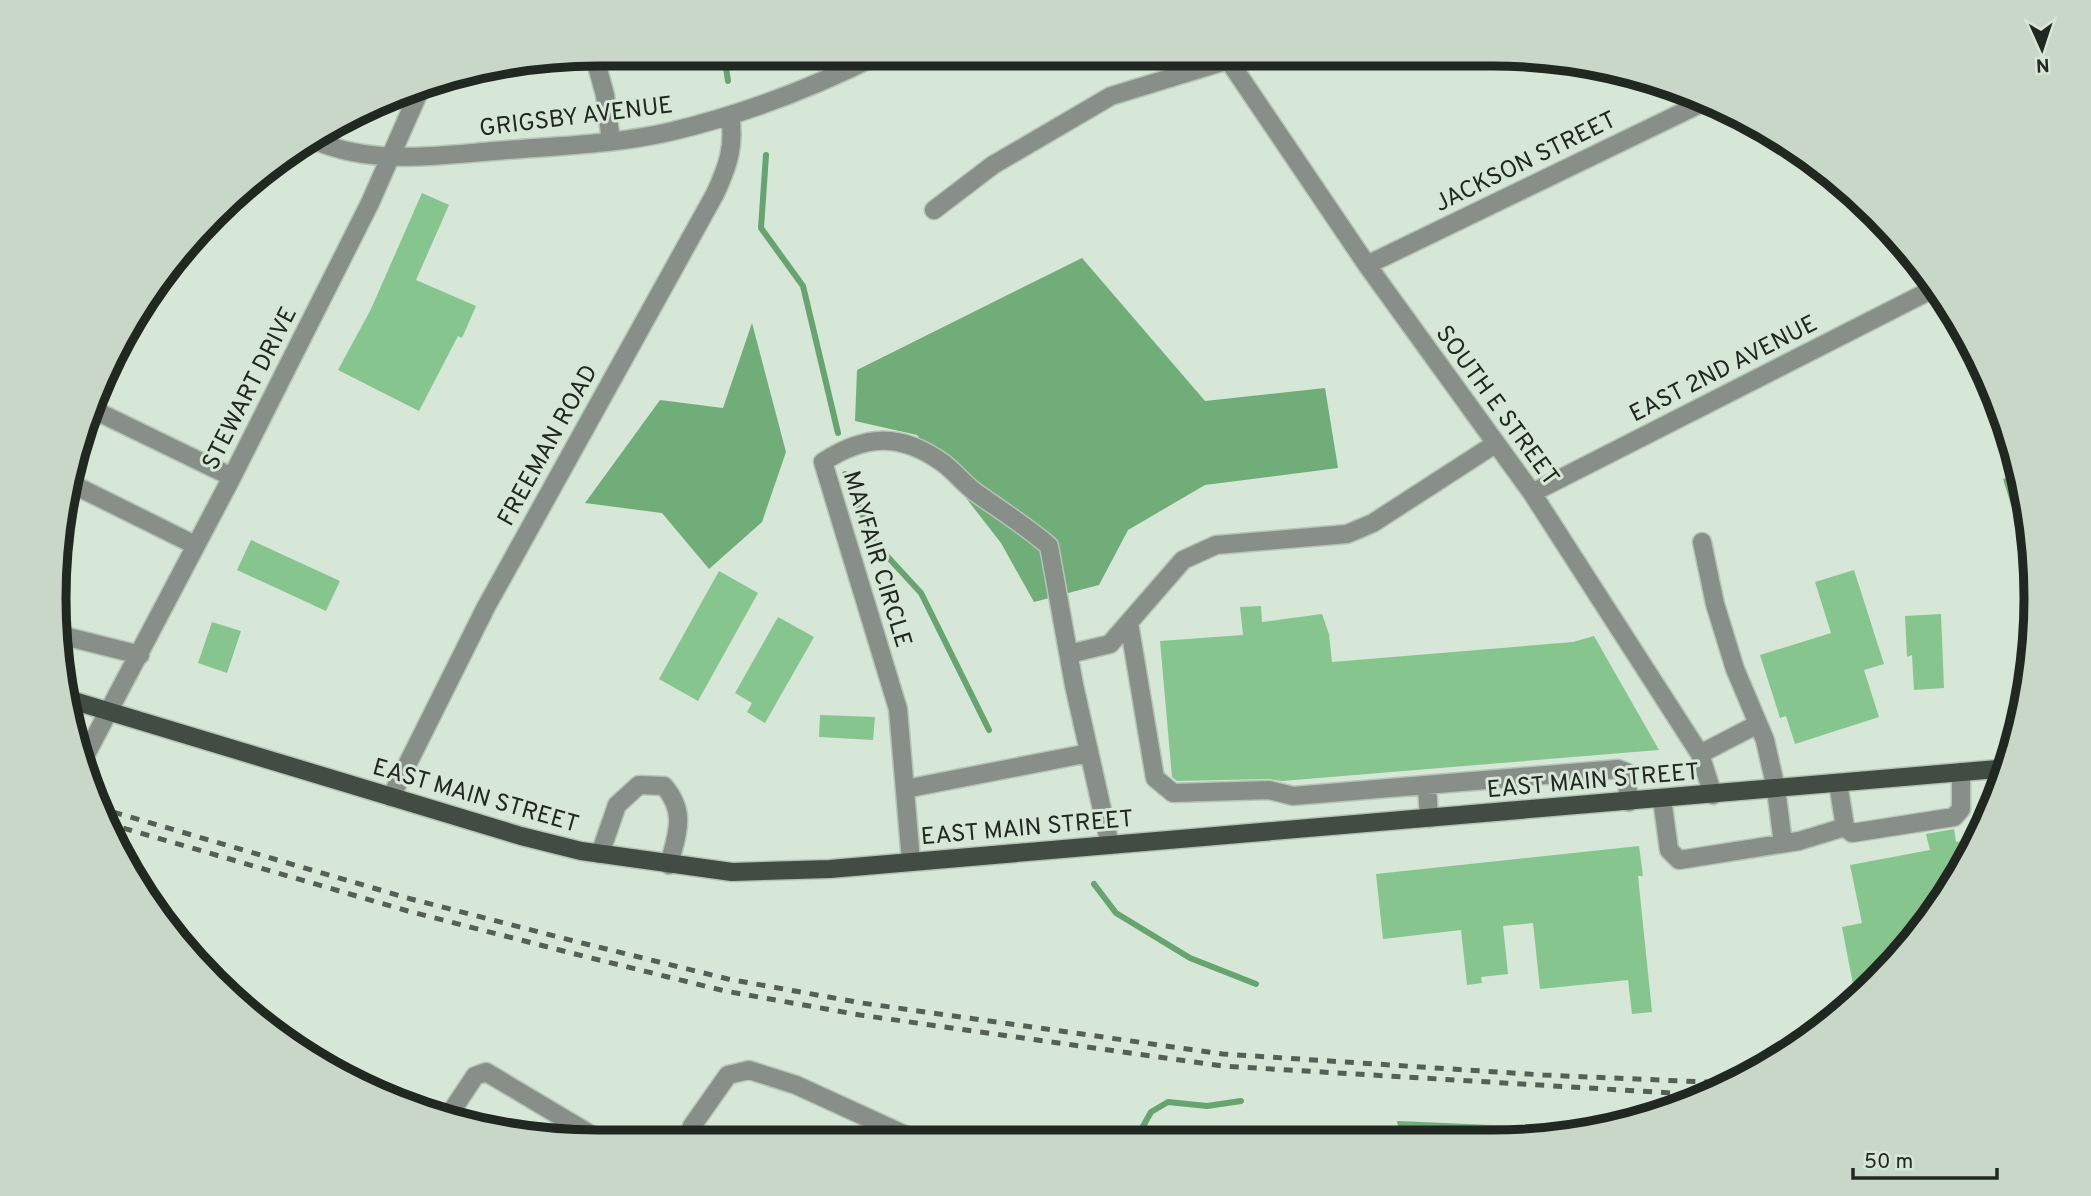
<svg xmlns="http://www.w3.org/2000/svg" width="2091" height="1196" font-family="Overpass,sans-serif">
	<rect width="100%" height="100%" fill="#d6e6d7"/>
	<path fill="#70ad78" d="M1082,258L1205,401L1325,388L1338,468L1205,485L1128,530L1099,585L1034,602L1001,543L917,435L855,421L857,370Z
		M752,323L786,452L762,522L709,569L662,513L585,503L660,400L723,408Z
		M2021,471L2036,563L2035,582L2003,479Z
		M1397,1121L1586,1129L1595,1130L1564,1137L1400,1138Z"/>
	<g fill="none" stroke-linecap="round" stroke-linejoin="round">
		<path stroke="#67a46f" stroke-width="6" d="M724,54L728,81
			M766,155L761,228L803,286L838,433
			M845,474L874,542L921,593L989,730
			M1094,884L1116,913L1190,958L1256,984
			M1136,1139L1151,1112L1168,1102L1207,1106L1241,1101"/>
	</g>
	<path fill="#87c58f" d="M422,193L449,205L416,280L476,306L462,338L458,336L419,411L338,370L371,309Z
		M251,540L340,581L326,611L237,570Z
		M1854,570L1884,664L1864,670L1879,717L1795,744L1786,716L1780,718L1760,655L1831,633L1815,582Z
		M719,571L758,593L698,701L659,679Z
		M1261,606L1262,622L1322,614L1329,634L1332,662L1573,642L1594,636L1659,750L1282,781L1269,779L1177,781L1172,777L1160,641L1243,635L1240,607Z
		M1941,614L1944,688L1914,690L1912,655L1907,657L1905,616Z
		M778,617L814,637L765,723L747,712L752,703L735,693Z
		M212,622L241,631L227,673L198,663Z
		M820,715L875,717L873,740L819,737Z
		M1954,829L1956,842L1972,839L1974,849L1964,870L1878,982L1856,1000L1842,927L1862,923L1850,865L1930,850L1926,834Z
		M1639,846L1643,876H1638L1652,1012L1632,1014L1628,980L1540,989L1533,923L1503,926L1508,974L1481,977L1482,983L1467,985L1461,930L1383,939L1376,874Z"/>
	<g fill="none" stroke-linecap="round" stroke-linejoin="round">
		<g stroke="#b5c4b6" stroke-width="21">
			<path id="minor" d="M594,55L605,95L611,141
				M1225,55L1367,265L1532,493L1700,754L1713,795
				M316,141C373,165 435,156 494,151C552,146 612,145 669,132C742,115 812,88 878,55
				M934,210L993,165L1111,96L1229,60
				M1367,265L1704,102
				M94,410L232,477
				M70,483L195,545
				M1532,493L1937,287
				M1702,542L1715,604L1735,669L1765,740L1776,789L1783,843
				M1129,623L1155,778L1173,793L1269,790L1293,796L1618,769L1626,772L1629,802
				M64,636L140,655
				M1069,654L1110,644L1183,560L1216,545L1347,534L1373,523L1495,444
				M1700,754L1758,724
				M84,758L232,477L370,203L423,83
				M1838,783L1845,827L1852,833L1954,817L1961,809V772
				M1427,785L1429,818
				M905,789L1089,753
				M391,797L486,607L715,194C728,166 735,146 730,115
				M1662,799L1669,850L1679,860L1799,841L1845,827
				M600,854L617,805L639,785L664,786C687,813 677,834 669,865
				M911,861L898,709L823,462C864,435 900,432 943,463C954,471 963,483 975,492C1000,510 1026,526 1049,546L1074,685L1110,845
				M447,1118L475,1076L486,1072L600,1140
				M688,1140L692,1126L728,1075L749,1070L796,1085L914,1139"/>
		</g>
		<g stroke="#b5c4b6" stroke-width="21">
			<path id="major" d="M71,700L521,836L581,851L732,872L830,869L2009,768"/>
		</g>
		<use href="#minor" stroke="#888f89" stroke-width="18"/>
		<use href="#major" stroke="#414d42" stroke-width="18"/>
		<path stroke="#565f57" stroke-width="5" stroke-dasharray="9 9" stroke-linecap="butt" d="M96,807L411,899L578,942L728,979L862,1003L1223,1054L1543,1075L1729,1083
			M106,823L408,911L575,954L725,991L860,1015L1222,1066L1705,1095"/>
	</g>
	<g text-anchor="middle" stroke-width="6" stroke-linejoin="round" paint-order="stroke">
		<g font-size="24" fill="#212721" stroke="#d6e6d7">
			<text transform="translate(576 116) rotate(-7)" y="8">GRIGSBY AVENUE</text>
			<text transform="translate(1525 161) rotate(-26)" y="8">JACKSON STREET</text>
			<text transform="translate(1723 368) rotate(-27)" y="8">EAST 2ND AVENUE</text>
			<text transform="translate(249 388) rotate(-63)" y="8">STEWART DRIVE</text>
			<text transform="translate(1498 405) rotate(54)" y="8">SOUTH E STREET</text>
			<text transform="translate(547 445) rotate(-61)" y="8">FREEMAN ROAD</text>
			<text transform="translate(878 559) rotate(73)" y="8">MAYFAIR CIRCLE</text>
			<text transform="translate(1593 780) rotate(-5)" y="8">EAST MAIN STREET</text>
			<text transform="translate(476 795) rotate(16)" y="8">EAST MAIN STREET</text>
			<text transform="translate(1027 827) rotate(-5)" y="8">EAST MAIN STREET</text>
		</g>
	</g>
	<path d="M0 0H2091V1196H0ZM598 66H1492A532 532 0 0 1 2024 598V598A532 532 0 0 1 1492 1130H598A532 532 0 0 1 66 598V598A532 532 0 0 1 598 66Z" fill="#c8d7c8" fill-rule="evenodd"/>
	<path fill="none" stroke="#212721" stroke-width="9" d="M598 66H1492A532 532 0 0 1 2024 598V598A532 532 0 0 1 1492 1130H598A532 532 0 0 1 66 598V598A532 532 0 0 1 598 66Z"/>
	<g transform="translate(2042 49) rotate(177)" stroke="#d6e6d7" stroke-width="5" paint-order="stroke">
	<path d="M0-5L12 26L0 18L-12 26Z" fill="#212721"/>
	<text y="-10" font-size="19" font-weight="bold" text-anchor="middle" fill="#212721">N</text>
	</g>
	<path d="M1853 1168v10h144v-10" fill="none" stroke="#212721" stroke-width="3.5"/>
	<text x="1864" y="1168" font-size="21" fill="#212721" stroke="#d6e6d7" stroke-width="5" paint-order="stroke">50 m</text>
</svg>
